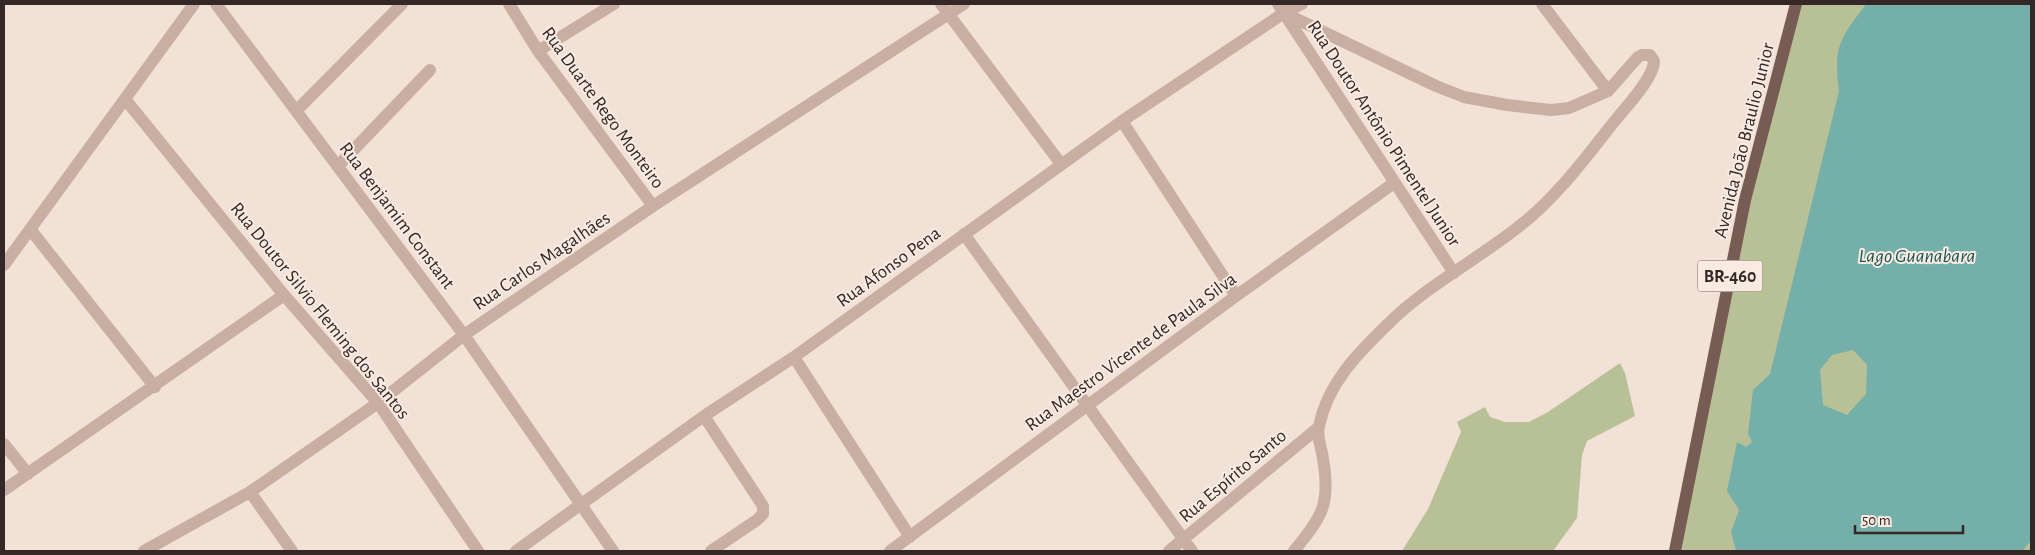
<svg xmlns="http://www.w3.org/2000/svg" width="2035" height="555" font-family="'Alegreya Sans',sans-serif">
	<rect width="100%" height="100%" fill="#f1e1d6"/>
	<path fill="#b8c096" d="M1796,4H2031V551H1675L1745,200Z
		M1620,363L1625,373L1635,416L1587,441L1582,455L1577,518L1553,551H1402L1428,509L1461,432L1457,422L1485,407L1490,417L1505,422H1529L1548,412Z"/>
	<path fill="#75afa9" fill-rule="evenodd" d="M1866,4H2031V541L2022,551H1736L1731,532L1739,510L1727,491L1737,442L1746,447L1752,442L1748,434L1753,390L1770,374L1839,91C1833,46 1840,39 1866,4ZM1853,350L1867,365L1866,394L1847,415L1823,405L1820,370L1832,355Z"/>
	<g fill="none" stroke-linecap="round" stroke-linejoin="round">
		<path stroke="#c9afa2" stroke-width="12" d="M216,4L464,335L613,551
			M509,4L538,51L653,206
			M941,4L1061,164
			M1278,4L1454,273
			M1542,4L1608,91
			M1284,13L1436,86L1464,97L1507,105L1551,110L1569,108L1608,91L1638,57L1642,55H1650L1654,61C1654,77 1628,105 1618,117C1588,154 1559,195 1522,224C1479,259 1427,285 1388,324C1358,353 1328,383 1319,426C1316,435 1322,449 1323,459C1331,505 1322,516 1294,551
			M538,51L614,4
			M125,99L284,295L378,403L478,551
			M296,111L402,4
			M1122,121L1236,296
			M338,166L430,70
			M30,229L155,387
			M964,234L1192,551
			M4,265L194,4
			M794,357L910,537
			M704,416L763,506V514L757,520L711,551
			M4,444L28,474
			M4,490L284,295
			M250,492L292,551
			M144,551L250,492L378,403L464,335L653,206L964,4
			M516,551L704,416L794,357L1122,121L1284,13L1302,4
			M890,551L1236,296L1394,183
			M1169,551L1318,428"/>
		<path stroke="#765c55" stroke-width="12" d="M1675,551L1745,200L1796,4"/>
	</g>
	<g text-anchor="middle" stroke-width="4" stroke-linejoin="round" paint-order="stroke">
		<rect fill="#f9ebe2" stroke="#6f625e" stroke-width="1" x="1697.5" y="260.5" width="65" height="31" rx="4"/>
		<g font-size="18" font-weight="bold" fill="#342725">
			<text x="1730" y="282">BR-460</text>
		</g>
		<g font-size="19" fill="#342725" stroke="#f9ebe2">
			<text transform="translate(604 107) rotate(54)" y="7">Rua Duarte Rego Monteiro</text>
			<text transform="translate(1385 133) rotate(57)" y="7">Rua Doutor Antônio Pimentel Junior</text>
			<text transform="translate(1743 140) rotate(-76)" y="7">Avenida João Braulio Junior</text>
			<text transform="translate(398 215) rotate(53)" y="7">Rua Benjamim Constant</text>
			<text transform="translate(541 260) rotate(-34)" y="7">Rua Carlos Magalhães</text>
			<text transform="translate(888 266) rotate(-36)" y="7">Rua Afonso Pena</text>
			<text transform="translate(321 310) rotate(51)" y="7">Rua Doutor Silvio Fleming dos Santos</text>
			<text transform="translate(1130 351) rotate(-36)" y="7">Rua Maestro Vicente de Paula Silva</text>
			<text transform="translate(1232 475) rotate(-40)" y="7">Rua Espírito Santo</text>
		</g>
		<g font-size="20" font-style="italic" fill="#1a5651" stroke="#f9ebe2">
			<text x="1917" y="262">Lago Guanabara</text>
		</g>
	</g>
	<rect width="2035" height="555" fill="none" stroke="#342725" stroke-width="10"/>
	<path d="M1855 525v8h108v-8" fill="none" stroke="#342725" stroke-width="2.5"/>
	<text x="1862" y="525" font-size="15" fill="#342725" stroke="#f9ebe2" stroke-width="4" paint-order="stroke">50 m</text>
</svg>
